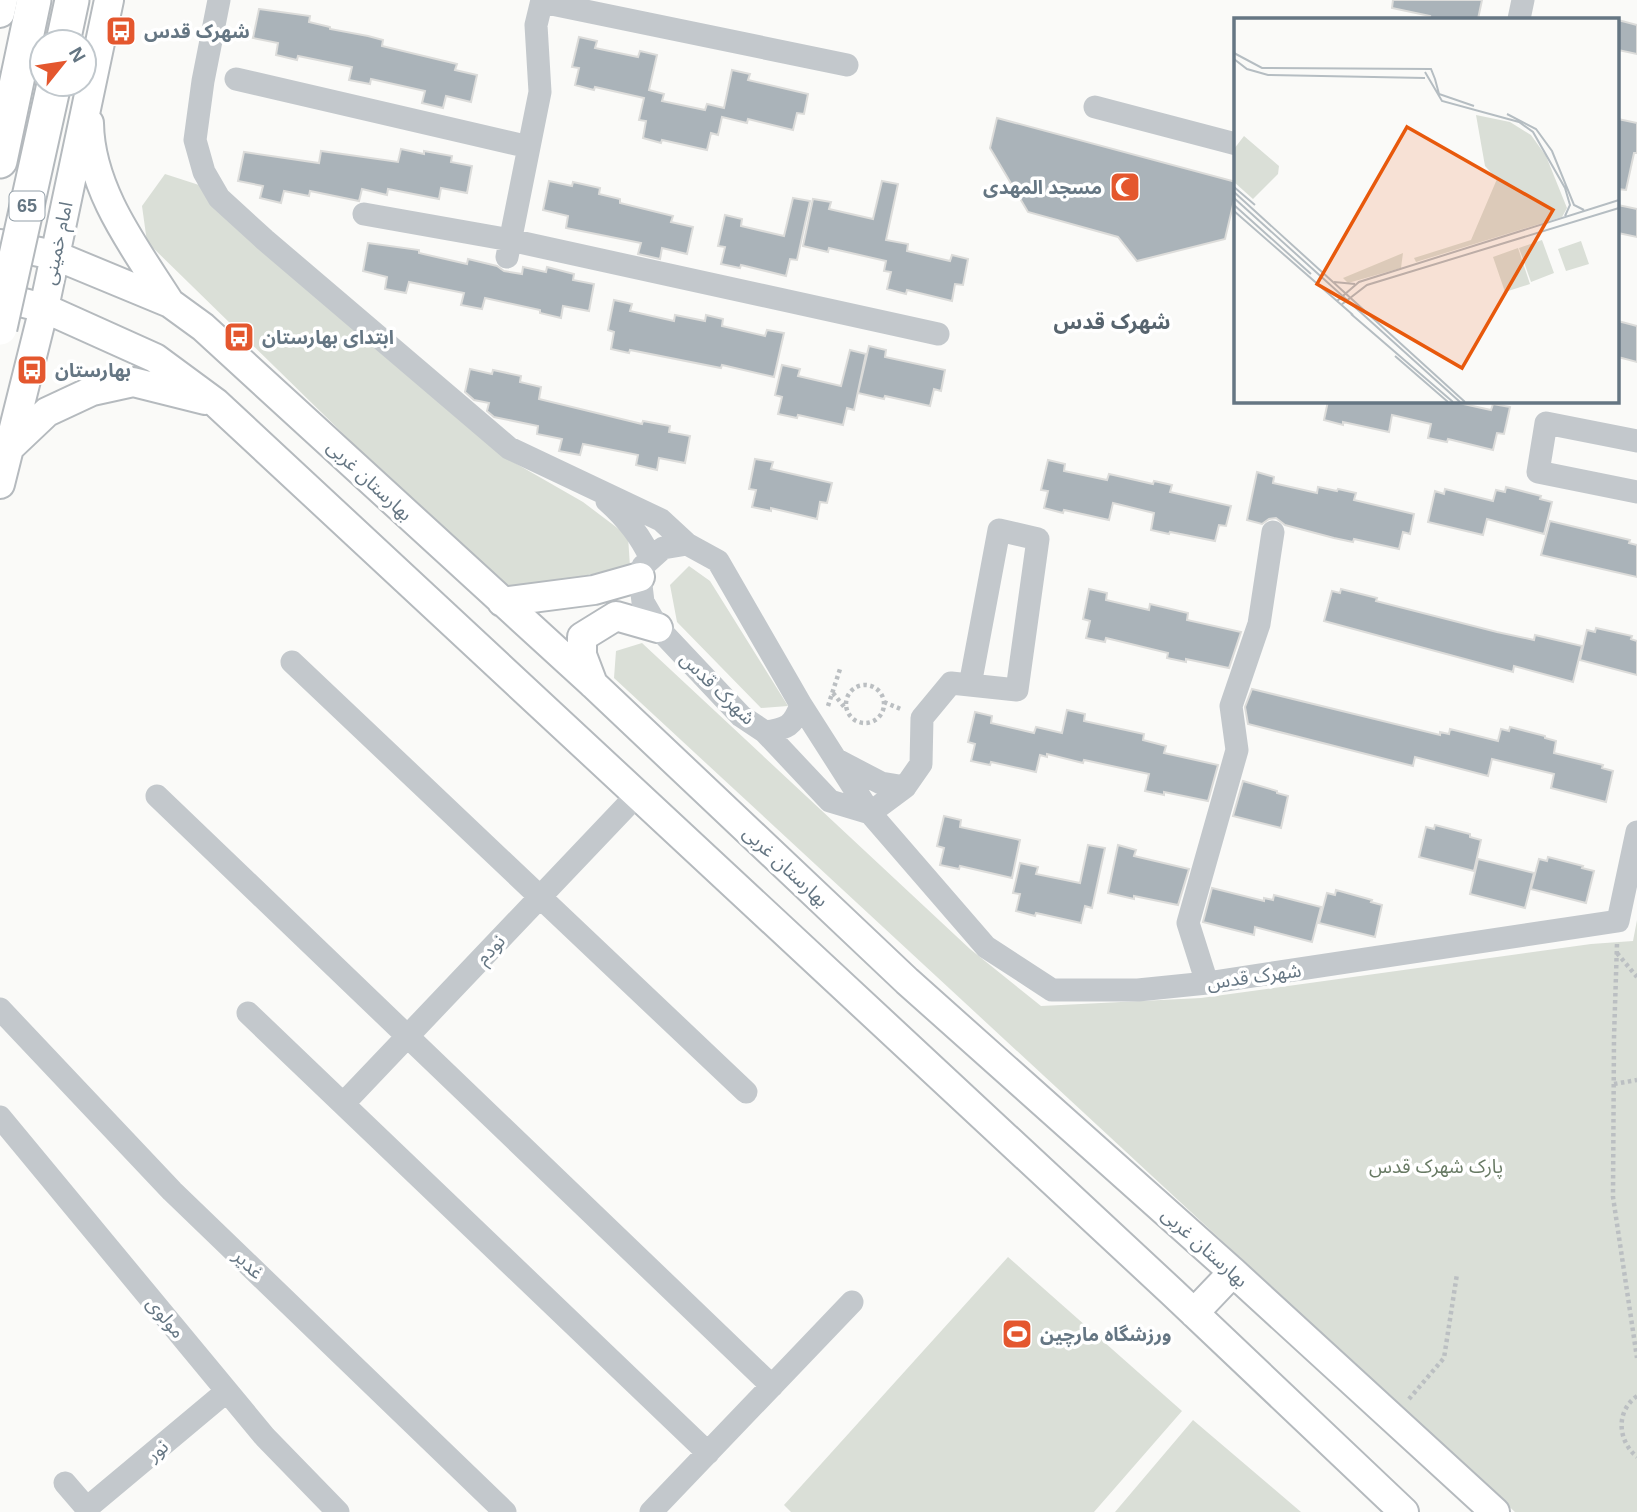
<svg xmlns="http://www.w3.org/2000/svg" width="1637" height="1512" font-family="Helvetica,'Noto Sans Arabic',sans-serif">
	<rect width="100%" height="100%" fill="#fafaf8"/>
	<path fill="#dadfd7" d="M165,174L199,185L503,456L583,502L628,536L630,567L504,591L147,242L142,206Z
		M689,566L710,581L788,706L761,708L677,622L670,585Z
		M642,643L970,949L1041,1006L1201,998L1591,944L1633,941L1637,920V1512H1515L614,678L616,651Z
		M1008,1257L1182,1411L1094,1512H791L784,1505Z
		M1193,1420L1301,1512H1115Z"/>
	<path fill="#aab3b9" stroke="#dcdcda" stroke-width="2" d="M1393,0H1482L1478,19H1429L1430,16L1392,8Z
		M259,9L310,16L309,22L330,27V29L368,36L383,40L382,46L457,64L455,70L477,75L471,102L446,96L443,108L422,103L425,91L371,79L370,84L349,80L352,67L298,56L297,60L276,55L278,43L253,38Z
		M1618,20L1637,25V54L1618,50Z
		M579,37L597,41L595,48L638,57L640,51L657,55L649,90L664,94L662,101L705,110L707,104L724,108L732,70L750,74L748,80L808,94L804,114L797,113L793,130L748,119L747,123L722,117L718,135L711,133L707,150L662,140L661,143L643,138L646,121L639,120L644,98L595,87L594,90L575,85L579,68L572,67Z
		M997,118L1236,182V192L1225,239L1137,261L1118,237L1028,212L990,148Z
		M1618,119L1637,123V153H1634L1626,190L1618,189Z
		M401,149L424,154V151L452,156L451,162L472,166L467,193L441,188L439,199L388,189L387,195L362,189L359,201L310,191L309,196L284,191L281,203L260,198L263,186L238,181L244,152L319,163L321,151L398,162Z
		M549,181L572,186L573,182L600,188L599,194L620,199V203L673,216L671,222L693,227L687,254L662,248L660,259L638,254L641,243L566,228L568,216L543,210Z
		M882,181L898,184L886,240L908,244L907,251L950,261L952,255L968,259L963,285L955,284L952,301L907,290L906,294L887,289L891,272L884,271L886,261L829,248L828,252L803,246L813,199L831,202L829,209L873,219Z
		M793,198L810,201L797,260L790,259L786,276L741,265L740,268L721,264L725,247L718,246L725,215L742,219L741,226L784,236Z
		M1618,205L1637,209V237L1618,233Z
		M368,243L419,250V253L467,264L468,259L497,266L504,271L522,274L523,267L546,272L547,267L574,274L573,280L594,284L589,311L563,306L561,318L540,313V310L485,298L482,309L461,305L464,293L409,282L406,293L385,289L387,277L363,271Z
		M614,300L632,304L630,311L674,321L675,315L705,321L706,315L723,319L722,326L765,336L767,330L784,333L774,377L722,365L721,368L630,350L629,353L611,349L614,332L608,330Z
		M1618,321L1637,326V362L1618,357Z
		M869,346L886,350L885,357L945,370L941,391L934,389L930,406L885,396L884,399L858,393Z
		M850,350L866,354L854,410L847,408L843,425L798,415L797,418L778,414L782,397L775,395L782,365L800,369L798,376L841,386Z
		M470,369L492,374L493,370L521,376L520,382L541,387L539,399L642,424L643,421L670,426L669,432L690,436L685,463L659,458L657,470L636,465L638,455L583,444L580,455L559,451L562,439L537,434L538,426L494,417L487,411L489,403L474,400L465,392Z
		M1328,401H1450L1491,410L1493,404L1510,407L1504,434L1497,433L1493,450L1448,439L1447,442L1428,438L1431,424L1392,415L1389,432L1343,422V425L1324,420Z
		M755,459L773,462L771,469L832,483L827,503L820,502L817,519L771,508V511L752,507L756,490L749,489Z
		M1048,460L1065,464L1064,471L1107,480L1109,474L1153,484L1154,481L1172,485L1170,492L1231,506L1226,526L1219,525L1215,541L1170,532L1169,534L1151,530L1154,513L1113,503L1109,520L1064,510L1063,513L1044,508L1048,491L1041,490Z
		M1257,472L1274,477L1273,483L1317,493L1318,487L1337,491L1338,489L1356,493L1354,500L1414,514L1410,534L1403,532L1399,549L1354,539L1353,542L1334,538L1285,525L1276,518L1269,519L1262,524L1247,520Z
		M1506,487L1541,496L1540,499L1552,502L1544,534L1487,519L1483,535L1428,522L1435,491L1444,494L1445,489L1493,501L1496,490L1505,492Z
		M1550,521L1630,540L1629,543L1637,545V577L1541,555Z
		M1089,589L1107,593L1106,600L1149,610L1150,604L1188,613L1187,620L1241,632L1229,668L1186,659V662L1167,658L1168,653L1106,638L1105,642L1086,638L1090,621L1083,619Z
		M1341,589L1377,598L1376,601L1497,632L1534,640L1535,635L1582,646L1573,682L1514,666L1513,672L1324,621L1332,591L1340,593Z
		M1596,628L1632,636L1631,639L1637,641V675L1580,660L1587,630L1595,632Z
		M1252,689L1440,735V732L1449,734L1450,729L1498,741L1501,729L1509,731L1510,727L1545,736V738L1556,741L1554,753L1603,765L1602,768L1613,771L1606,802L1551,788L1554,774L1492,759L1488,776L1415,757L1413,766L1248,724L1245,707Z
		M1067,710L1085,714L1084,721L1144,734L1143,740L1166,746L1164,753L1218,765L1208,801L1164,792V795L1145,791L1149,774L1084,760L1083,763L1047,754V757L1040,755L1036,772L991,762L990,765L971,761L975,744L968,742L975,712L992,716L991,723L1034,733L1036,727L1062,733Z
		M1243,781L1277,791V793L1288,796L1281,828L1233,816Z
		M944,816L961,820L960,827L1020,840L1012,878L960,866L959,869L940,865L944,848L937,846Z
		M1435,825L1470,834V837L1481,840L1474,871L1419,857L1426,827L1434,829Z
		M1088,845L1105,848L1092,908L1085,906L1081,923L1036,913L1035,916L1016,911L1020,894L1013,893L1020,863L1038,867L1036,874L1080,883Z
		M1118,845L1136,850L1134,856L1189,869L1178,905L1134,896V899L1108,893Z
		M1548,857L1583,866L1582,868L1594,871L1586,903L1531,889L1539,859L1547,861Z
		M1478,859L1534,873L1525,908L1470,894Z
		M1212,888L1264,901V898L1273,900L1274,895L1321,907L1312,942L1255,927L1254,935L1203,922Z
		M1336,890L1372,900L1371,902L1382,905L1375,937L1319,923L1327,893L1335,895Z"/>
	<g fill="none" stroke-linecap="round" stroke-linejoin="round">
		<g stroke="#b5babe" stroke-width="32">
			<path id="major" d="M0,13L3,0
				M89,123C90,190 135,248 170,303
				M0,244L54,255L170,303L203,327L593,684L907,981L1233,1272L1495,1512
				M0,297L44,308L155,358L216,403L1172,1292L1404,1512
				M9,448L47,412L92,391L133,382L205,400
				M0,484L44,308L109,0
				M502,602L594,590L640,577
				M593,684L582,655V637L616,616L658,628
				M1194,1313L1233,1272"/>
		</g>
		<g stroke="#b4b9bd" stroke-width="37">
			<path id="highway" d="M63,42L72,0
				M0,161L34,0"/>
		</g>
		<path stroke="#bbbfc2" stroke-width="4.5" stroke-dasharray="3.5 3.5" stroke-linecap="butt" d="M846 704a19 19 0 1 1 38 0a19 19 0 1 1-38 0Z
			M833,693L845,708
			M884,702L903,710
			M828,706L840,669
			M1617,944L1614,1037L1613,1197L1637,1358
			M1617,953L1637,977
			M1614,1084L1637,1080
			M1637,1396C1615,1412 1618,1441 1637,1457
			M1409,1399L1444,1358L1457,1274"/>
		<path stroke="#c3c8cc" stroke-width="23" d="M219,0L203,81L195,140L204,172L219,198L265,240L509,448L661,520L687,544
			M542,2L847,65
			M1519,19L1523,0
			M236,79L529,147
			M1095,107L1236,144
			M364,214L510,240L938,334
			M507,257L540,92L536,25L542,0
			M1637,441L1546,423L1538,472L1637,492
			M607,501C625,517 640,535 650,557
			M687,544L718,561L801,705C793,726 787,729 765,732L741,716L658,628L643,602L640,577L643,566L663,548Z
			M292,662L746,1092
			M801,705L870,813L986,947L1052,990H1138L1207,983L1618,921L1637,832
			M765,732L830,801L870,813
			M837,760L881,783L905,787
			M157,796L772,1386
			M870,813L905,787L921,764L922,718L951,683L1017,690L1038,539L999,530L970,685
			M1207,983L1188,923L1237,750L1231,706L1259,624L1273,532
			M0,1009L172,1191L505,1512
			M248,1013L708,1453
			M344,1103L637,795
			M0,1117L265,1437L338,1512
			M65,1483L90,1512
			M87,1508L227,1391
			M651,1512L852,1302"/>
		<use href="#major" stroke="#fff" stroke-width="28"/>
		<use href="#highway" stroke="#fff" stroke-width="33"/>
		<g stroke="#b4b9bd" stroke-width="37" stroke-linecap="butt">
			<path id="highway-bridge" d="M0,328L54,84"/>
		</g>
		<use href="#highway-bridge" stroke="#fff" stroke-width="33"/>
	</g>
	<defs>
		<g id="bus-square" transform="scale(1.575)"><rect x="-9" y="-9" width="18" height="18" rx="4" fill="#e4572e" stroke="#fff"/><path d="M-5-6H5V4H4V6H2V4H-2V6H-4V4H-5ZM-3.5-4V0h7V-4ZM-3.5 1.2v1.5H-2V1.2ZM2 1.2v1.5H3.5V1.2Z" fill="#fff"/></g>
		<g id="mosque-square" transform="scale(1.575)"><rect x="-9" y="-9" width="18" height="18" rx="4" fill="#e4572e" stroke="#fff"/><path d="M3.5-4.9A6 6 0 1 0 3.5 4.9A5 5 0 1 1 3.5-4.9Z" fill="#fff"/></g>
		<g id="stadium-square" transform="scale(1.575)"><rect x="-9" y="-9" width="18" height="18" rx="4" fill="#e4572e" stroke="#fff"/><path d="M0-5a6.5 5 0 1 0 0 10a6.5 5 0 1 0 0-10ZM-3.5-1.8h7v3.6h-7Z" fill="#fff"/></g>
	</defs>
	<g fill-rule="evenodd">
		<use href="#bus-square" x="121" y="31"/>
		<use href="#mosque-square" x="1125" y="187"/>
		<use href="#bus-square" x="239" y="337"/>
		<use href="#bus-square" x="32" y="370"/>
		<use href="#stadium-square" x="1017" y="1334"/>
	</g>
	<g text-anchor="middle" stroke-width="7" stroke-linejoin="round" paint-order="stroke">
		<rect fill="#fff" stroke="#939fa8" stroke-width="2" x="9.5" y="191.5" width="35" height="29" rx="5"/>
		<g font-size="18" font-weight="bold" fill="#657683">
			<text x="27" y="212">65</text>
		</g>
		<g font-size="19" font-weight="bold" fill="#657683" stroke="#fff" text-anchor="start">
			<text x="144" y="38">شهرک قدس</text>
			<text x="1102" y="194" text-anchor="end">مسجد المهدی</text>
			<text x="262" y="344">ابتدای بهارستان</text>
			<text x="55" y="377">بهارستان</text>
			<text x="1040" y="1341">ورزشگاه مارچین</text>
		</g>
		<g font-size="19" fill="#657683" stroke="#fff">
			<text transform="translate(57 243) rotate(-78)" y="7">امام خمینی</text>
			<text transform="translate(370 480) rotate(43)" y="7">بهارستان غربی</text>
			<text transform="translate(718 688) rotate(44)" y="7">شهرک قدس</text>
			<text transform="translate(786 866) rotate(43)" y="7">بهارستان غربی</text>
			<text transform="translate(490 949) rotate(-47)" y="7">نودم</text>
			<text transform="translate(1254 976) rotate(-8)" y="7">شهرک قدس</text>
			<text transform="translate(1205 1247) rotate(42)" y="7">بهارستان غربی</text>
			<text transform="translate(249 1264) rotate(44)" y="7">غدیر</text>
			<text transform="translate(166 1317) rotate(50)" y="7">مولوی</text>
			<text transform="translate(157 1450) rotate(-40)" y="7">نور</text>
		</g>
		<g font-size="19" fill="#687a64" stroke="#fff">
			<text x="1436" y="1173">پارک شهرک قدس</text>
		</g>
		<g font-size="21" font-weight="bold" fill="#57646e" stroke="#fff">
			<text x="1112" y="329">شهرک قدس</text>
		</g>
	</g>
	<g transform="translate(1234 18)">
		<rect width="385" height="385" fill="#fafaf8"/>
		<path d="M242,97L276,104L297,117L312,138L333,190L328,199L182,244L180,240L237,222L263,161L251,148ZM10,118L45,148L44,156L19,181L0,164V131ZM308,222L320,255L297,264L285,230ZM347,223L355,246L332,253L324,231ZM284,230L296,266L271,274L259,239ZM169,235L167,250L114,265L109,260Z" fill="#dadfd7"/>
		<path fill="none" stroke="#b5bdc2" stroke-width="2" d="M0,35L28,50L197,51L201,61M0,41L13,51L34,57L191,60M191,54L208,83L285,104L299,114L331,170L336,187L331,198M201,61L205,76L240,88M273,96L302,111L318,133L340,187L350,192M0,169L21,187M0,174L231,384M0,180L226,384M0,187L77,256M0,193L119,297M100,264L121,266M103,283L125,264L385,182M107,287L133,267L385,190M117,296L219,384M161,338L214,384"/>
		<path fill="#e8590c" fill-opacity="0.15" stroke="#e8590c" stroke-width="3.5" d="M173,109L319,192L228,350L83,266Z"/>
		<rect width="385" height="385" fill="none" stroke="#657683" stroke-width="3.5"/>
	</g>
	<g transform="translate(63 63) rotate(60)"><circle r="33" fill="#ffffff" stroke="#c1c8cd" stroke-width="2"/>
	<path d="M0-5L12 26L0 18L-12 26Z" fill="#e4572e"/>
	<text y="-10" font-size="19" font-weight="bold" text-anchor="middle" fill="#657683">N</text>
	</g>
</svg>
